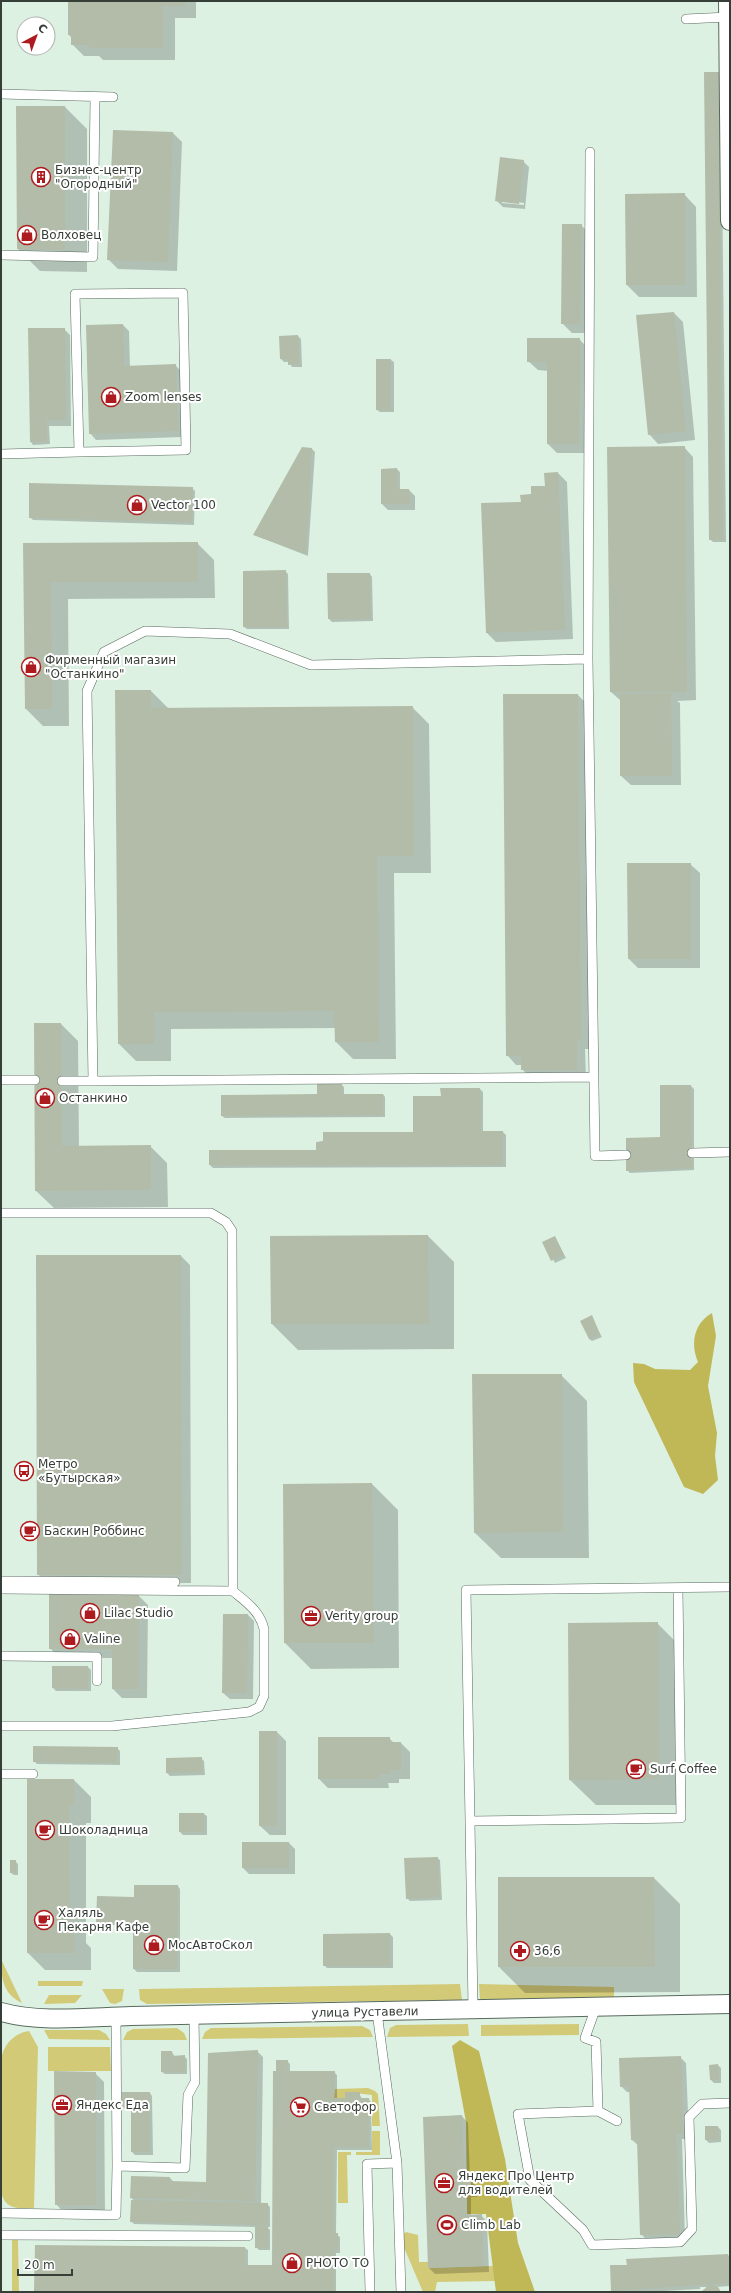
<svg xmlns="http://www.w3.org/2000/svg" width="731" height="2293" font-family="'DejaVu Sans',sans-serif">
	<rect width="100%" height="100%" fill="#ddf1e3"/>
	<path fill="#d2ca77" d="M1,1959L22,2003C3,1994 1,1978 1,1959Z
		M38,1981H83L82,1986H38Z
		M460,1984L462,2000L147,2004L140,2000L139,1989Z
		M479,1984L614,1987V1999L480,2000Z
		M102,1989H124L122,2001L115,2004L110,2003Z
		M49,1995H82L75,2003L44,2004Z
		M468,2024L469,2036L387,2037L390,2028L396,2025Z
		M579,2024V2035L481,2036V2025Z
		M362,2026L370,2030L373,2037L202,2039L205,2032L211,2028Z
		M177,2028L184,2033L187,2040H123L127,2032L133,2029Z
		M44,2030H99L106,2034L110,2040L49,2039Z
		M29,2031L38,2047L34,2208C21,2208 7,2211 2,2195L1,2060C3,2045 14,2033 29,2031Z
		M48,2047H110L111,2071H48Z
		M368,2088L375,2091L378,2094L380,2126H372V2095L345,2092V2098H334L335,2089Z
		M372,2131H380V2155H356V2152H372Z
		M338,2152H351V2155H347L348,2203H338Z
		M406,2232L418,2235L419,2262H428L429,2268L493,2266L496,2281L437,2282L435,2292H423L402,2243V2235Z
		M12,2240H18L19,2292H12Z"/>
	<path fill="#c0b757" d="M712,1313L716,1336L708,1386L717,1433L715,1456L718,1480L703,1494L684,1487L634,1382L633,1363L644,1364L655,1369L690,1370L698,1362C690,1344 694,1323 712,1313Z
		M460,2040L479,2051L505,2159L518,2243L535,2292H496L486,2214H467L466,2122L452,2046Z"/>
	<path fill="#0003" fill-rule="evenodd" d="M69,1H196V18H175V60H103L99,56H84L72,44V38L69,35Z
		M718,73L721,76L726,542H713L710,539Z
		M65,107L87,129V272L40,271L18,249Z
		M173,133L182,142L177,271L118,269L108,259Z
		M523,161L529,167L525,209L503,207L496,200ZM502,200L524,203V205L502,203Z
		M684,194L696,207L697,297H639L627,285Z
		M581,225L590,234L589,333H572L562,323Z
		M674,313L683,322L695,440L658,444L649,434Z
		M123,325L129,331L130,367L175,365L181,371L183,437L96,440L90,433Z
		M64,329L70,335L71,426H49L50,444L33,445L31,442Z
		M298,336L301,339L302,367H292L289,362H284L281,359L280,337Z
		M579,339L589,349L588,453H557L548,444V371L538,370L528,361Z
		M391,360L394,362V412H380L377,410Z
		M684,447L693,457L696,700L677,701L680,703L681,785H631L621,776V701L611,692Z
		M302,448L312,449L315,452L308,556L254,535Z
		M397,469L400,472V490H409L415,496V510H388L382,504V470Z
		M558,473L567,482L573,639L496,642L487,633L522,503L546,487L545,474Z
		M192,488L195,491L194,525L33,520L30,517Z
		M197,543L214,560L215,598L68,599L69,726H43L26,709L24,544Z
		M285,571L288,574L289,629H247L244,627Z
		M370,574L372,577L373,621L332,622L329,619Z
		M151,691L168,708L412,707L429,724L431,873H394L396,1059H353L336,1042L335,1028L171,1029V1061H136L119,1044Z
		M578,695L587,704L590,1049H585L586,1078L531,1079L522,1069V1065H516L507,1055Z
		M690,864L700,873V968H638L629,959Z
		M61,1024L78,1041L79,1147L150,1146L167,1163L168,1207L54,1208L36,1191Z
		M341,1084L344,1087V1095L383,1094L385,1097V1117L225,1118L222,1116L318,1095Z
		M691,1086L694,1089V1170L630,1173L627,1170L661,1138Z
		M441,1089H480L483,1092V1132H503L506,1135V1167L213,1168L210,1165L317,1151L414,1133L442,1097Z
		M428,1236L454,1262V1349L298,1350L272,1324Z
		M555,1237L566,1258L555,1263L544,1242Z
		M181,1256L190,1265L191,1583L47,1584L38,1574Z
		M591,1317L602,1337L592,1341L589,1339Z
		M561,1375L587,1401L589,1558H501L475,1533Z
		M372,1484L398,1510L399,1668L311,1669L285,1643L284,1485Z
		M139,1596L148,1605L147,1698H122L113,1689V1658H59L50,1648Z
		M248,1615L254,1621L253,1699H230L223,1693Z
		M657,1623L683,1649L684,1805H596L570,1780Z
		M53,1667H88L91,1670V1691H56L53,1688Z
		M277,1732L286,1741V1835H270L260,1826Z
		M389,1738L394,1743H401L410,1752V1779H399V1783H388L389,1788H328L319,1779Z
		M117,1748L120,1751V1765L37,1764L34,1761Z
		M201,1758L204,1761L205,1775L170,1776L167,1773Z
		M74,1780L91,1797V1823H86V1943L91,1948V1970H45L28,1953Z
		M180,1814H204L207,1816V1835H183L180,1832Z
		M289,1843L295,1849V1874H249L243,1868Z
		M437,1858L440,1860L442,1900L410,1901L407,1898Z
		M15,1861L18,1864V1875H14L11,1873Z
		M499,1878H654L680,1904V1992L525,1993L499,1967Z
		M178,1886L180,1889V1972H137L134,1969V1925H100L97,1922L98,1897L135,1898Z
		M390,1934L393,1937V1968H327L324,1965Z
		M257,2051L263,2057L261,2204H267L270,2207V2227H267L270,2230V2250H259L256,2247V2227L134,2224L131,2221L135,2201L131,2198L132,2177L170,2178L174,2182L207,2183Z
		M172,2052L175,2057L184,2056L187,2059V2074H165L162,2072Z
		M680,2057L686,2063L689,2139H682L685,2239L648,2241L641,2234L639,2146L632,2140L631,2092H627L621,2086Z
		M287,2061L290,2064V2072H334L337,2075V2099H346L359,2093L362,2099H369L371,2102L372,2150H337L336,2234L340,2237V2253H336V2292H35L245,2248L248,2250V2266H273L277,2072Z
		M718,2065L721,2068V2083H714L711,2080L710,2066Z
		M95,2073L104,2082L105,2214H65L56,2204Z
		M150,2093L152,2096L153,2155H135L132,2152V2110H126L123,2107Z
		M462,2116L468,2123L470,2181L477,2187V2197H471V2216L481,2215L487,2222L489,2272L435,2274L429,2268Z
		M718,2127L721,2130V2142L709,2143L706,2140Z
		M728,2255L730,2257V2286L716,2287L721,2292H702L708,2287H700V2289L647,2292L612,2291L628,2266Z"/>
	<path fill="#b2bca8" d="M68,1H185V6H163V48H89V45H71V35H68Z
		M704,72H719L723,540H709Z
		M16,106H65V250L17,249Z
		M113,130L173,132L168,262L107,260Z
		M500,157L524,160L519,204L495,201Z
		M685,193V285H626L625,194Z
		M562,224H582L580,324H561Z
		M674,312L686,431L648,435L636,315Z
		M123,324L124,366L176,364L178,431L89,434L86,325Z
		M28,328H65L66,420H47V442H30Z
		M298,335L299,364L288,365V359H280L279,336Z
		M527,338H580L579,444H547V362H527Z
		M376,359H391V410H376Z
		M685,446L687,692H610L607,447Z
		M302,447L312,448L306,554L253,535Z
		M397,468V489H409L410,504H381V469Z
		M558,472L565,630L486,633L481,503L521,502L520,495L531,494V486H545L544,473Z
		M29,483L193,487L192,522L29,518Z
		M198,542V582H51L52,709H25L23,543Z
		M286,570L287,627H243V571Z
		M327,573H370L371,619H328Z
		M115,690H151V708L413,706L414,856H377L379,1042H335L334,1011L154,1012V1044H118Z
		M671,693L672,776H620V694Z
		M503,694H578L581,1040H577V1070H521V1056H506Z
		M627,863H691V959H628Z
		M34,1023H61L62,1146L151,1145V1190L35,1191Z
		M317,1083H342V1094H383V1115L221,1116V1095L317,1094Z
		M660,1085H691L692,1168L626,1171V1138L660,1137Z
		M440,1088H480L481,1131H503V1165H209V1150H316V1142L323,1141V1132H413V1096H441Z
		M428,1235L429,1324H271L270,1236Z
		M555,1236L564,1255L551,1261L542,1242Z
		M36,1255H181L182,1575H37Z
		M592,1315L600,1334L589,1339L580,1321Z
		M472,1374H562L563,1532L474,1533Z
		M372,1483L374,1643H284L283,1484Z
		M49,1594L139,1595L138,1689H112V1649H49Z
		M223,1614H248L247,1693H222Z
		M658,1622L659,1779L569,1780L568,1623Z
		M52,1666H88V1689L52,1688Z
		M259,1731H277V1826H259Z
		M318,1737H390V1742H401V1770H390V1774H380V1779H318Z
		M33,1746L118,1747L117,1763L33,1762Z
		M202,1757V1772L166,1773V1758Z
		M27,1779H74V1806H69L70,1929H74V1953H27Z
		M179,1813H204V1832H179Z
		M242,1842H289V1868H242Z
		M438,1857L440,1897L406,1899L404,1858Z
		M10,1860H16V1873H10Z
		M498,1877H654L655,1967H498Z
		M134,1885H178L177,1969H133V1923L96,1922L97,1896L134,1897Z
		M390,1933V1966H323V1934Z
		M258,2050L255,2201L130,2198L131,2176L170,2177V2181L206,2182L208,2053Z
		M161,2051H172V2056L185,2055V2072H161Z
		M681,2056L683,2134H676L680,2234L640,2235L637,2140H631L629,2086L620,2087L619,2058Z
		M276,2060H288L287,2071H335L334,2098H345V2092H360V2098H369V2148L334,2147V2233H338V2250H334V2292H34L35,2245L245,2247V2265H272L273,2071H276Z
		M718,2064L719,2080H710L709,2065Z
		M54,2071L96,2072V2205H55Z
		M122,2092H150V2152H131V2107H122Z
		M462,2115L464,2180H471V2191H465L466,2215L482,2214L483,2266L428,2268L423,2117Z
		M705,2126H718L719,2140H705Z
		M131,2200L268,2203V2225L130,2222Z
		M255,2226H268V2247L255,2248Z
		M728,2254L729,2283L611,2291L610,2265H627L626,2259Z
		M709,2285L718,2287L721,2292H701Z"/>
	<g fill="none" stroke-linecap="round" stroke-linejoin="round">
		<g stroke="#586a5e" stroke-width="10">
			<path id="service" d="M686,19L728,17
				M1,94L113,97
				M590,152L588,659L595,1156L626,1155
				M1,255L93,257L95,97
				M183,293L186,450L79,452L75,294Z
				M1,454L79,452
				M588,659L311,665L230,634L145,631L104,652L87,691L93,1081L592,1077
				M1,1080H35
				M62,1081H93
				M692,1153L730,1152
				M1,1213H211L226,1222L232,1231L233,1591
				M1,1581L175,1582
				M678,1588L681,1818L470,1821L466,1590L730,1587
				M1,1589L233,1591C246,1602 260,1611 264,1629V1696L259,1707L249,1712L112,1726H1
				M1,1656L97,1657V1681
				M1,1774H33
				M470,1821L473,2009
				M596,2007L585,2038L596,2042L598,2111L518,2114L530,2180L583,2230L592,2245L680,2242L692,2229L689,2117L702,2104L730,2103
				M377,2012L397,2163L401,2292
				M116,2016L117,2166L185,2168L188,2095L195,2082L194,2015
				M598,2111L617,2121
				M1,2213L116,2215L117,2166
				M1,2235L248,2236
				M370,2292L367,2164L397,2163"/>
		</g>
		<g stroke="#586a5e" stroke-width="20">
			<path id="minor" d="M728,1L730,221
				M1,2012C40,2023 90,2017 131,2016L730,2004"/>
		</g>
		<use href="#service" stroke="#fff" stroke-width="9"/>
		<use href="#minor" stroke="#fff" stroke-width="18"/>
	</g>
	<defs>
		<g id="building-ring" transform="scale(1)"><circle r="9.5" fill="#fff" stroke="#ad1b1e" stroke-width="1.5"/><path d="M-4-6H4V6H1V3H-1V6H-4ZM-2.5-4.3h1.7v1.8h-1.7ZM.8-4.3h1.7v1.8H.8ZM-2.5-1h1.7V.8h-1.7ZM.8-1h1.7V.8H.8Z" fill="#ad1b1e"/></g>
		<g id="shop-ring" transform="scale(1)"><circle r="9.5" fill="#fff" stroke="#ad1b1e" stroke-width="1.5"/><path d="M-5-2.5h2.3a2.7 3.5 0 0 1 5.4 0H5L5.5 6h-11ZM-1.5-2.5h3a1.5 2.3 0 0 0-3 0Z" fill="#ad1b1e"/></g>
		<g id="bus-ring" transform="scale(1)"><circle r="9.5" fill="#fff" stroke="#ad1b1e" stroke-width="1.5"/><path d="M-5-6H5V4H4V6H2V4H-2V6H-4V4H-5ZM-3.5-4V0h7V-4ZM-3.5 1.2v1.5H-2V1.2ZM2 1.2v1.5H3.5V1.2Z" fill="#ad1b1e"/></g>
		<g id="cafe-ring" transform="scale(1)"><circle r="9.5" fill="#fff" stroke="#ad1b1e" stroke-width="1.5"/><path d="M-5.5-4.5H6V0H3Q3 3.5 0 3.5H-2.5Q-5.5 3.5-5.5 0ZM3-3.2v2h1.7v-2ZM-6 4.5H4V6H-6Z" fill="#ad1b1e"/></g>
		<g id="office-ring" transform="scale(1)"><circle r="9.5" fill="#fff" stroke="#ad1b1e" stroke-width="1.5"/><path d="M-6-3h4V-5.5h4V-3h4V5H-6ZM-1-4.5V-3h2v-1.5ZM-6 0V1H6V0Z" fill="#ad1b1e"/></g>
		<g id="pharmacy-ring" transform="scale(1)"><circle r="9.5" fill="#fff" stroke="#ad1b1e" stroke-width="1.5"/><path d="M-2-6h4v4h4v4h-4v4h-4v-4h-4v-4h4Z" fill="#ad1b1e"/></g>
		<g id="supermarket-ring" transform="scale(1)"><circle r="9.5" fill="#fff" stroke="#ad1b1e" stroke-width="1.5"/><path d="M-6-5.5h2.5l.6 2H6L4.5 2H-2.5L-4.4-4H-6ZM-1.5 3.2a1.3 1.3 0 1 0 .1 0ZM3 3.2a1.3 1.3 0 1 0 .1 0Z" fill="#ad1b1e"/></g>
		<g id="stadium-ring" transform="scale(1)"><circle r="9.5" fill="#fff" stroke="#ad1b1e" stroke-width="1.5"/><path d="M0-5a6.5 5 0 1 0 0 10a6.5 5 0 1 0 0-10ZM-3.5-1.8h7v3.6h-7Z" fill="#ad1b1e"/></g>
	</defs>
	<g fill-rule="evenodd">
		<use href="#building-ring" x="41" y="177"/>
		<use href="#shop-ring" x="27" y="235"/>
		<use href="#shop-ring" x="111" y="397"/>
		<use href="#shop-ring" x="137" y="505"/>
		<use href="#shop-ring" x="31" y="667"/>
		<use href="#shop-ring" x="45" y="1098"/>
		<use href="#bus-ring" x="24" y="1471"/>
		<use href="#cafe-ring" x="30" y="1531"/>
		<use href="#shop-ring" x="90" y="1613"/>
		<use href="#office-ring" x="311" y="1616"/>
		<use href="#shop-ring" x="70" y="1639"/>
		<use href="#cafe-ring" x="636" y="1769"/>
		<use href="#cafe-ring" x="45" y="1830"/>
		<use href="#cafe-ring" x="44" y="1920"/>
		<use href="#shop-ring" x="154" y="1945"/>
		<use href="#pharmacy-ring" x="520" y="1951"/>
		<use href="#office-ring" x="62" y="2105"/>
		<use href="#supermarket-ring" x="300" y="2107"/>
		<use href="#office-ring" x="444" y="2183"/>
		<use href="#stadium-ring" x="447" y="2225"/>
		<use href="#shop-ring" x="292" y="2263"/>
	</g>
	<g text-anchor="middle" stroke-width="4" stroke-linejoin="round" paint-order="stroke">
		<g font-size="12" fill="#363e38" stroke="#fff" text-anchor="start">
			<text x="55" y="174">Бизнес-центр<tspan x="55" dy="14">"Огородный"</tspan></text>
			<text x="41" y="239">Волховец</text>
			<text x="125" y="401">Zoom lenses</text>
			<text x="151" y="509">Vector 100</text>
			<text x="45" y="664">Фирменный магазин<tspan x="45" dy="14">"Останкино"</tspan></text>
			<text x="59" y="1102">Останкино</text>
			<text x="38" y="1468">Метро<tspan x="38" dy="14">«Бутырская»</tspan></text>
			<text x="44" y="1535">Баскин Роббинс</text>
			<text x="104" y="1617">Lilac Studio</text>
			<text x="325" y="1620">Verity group</text>
			<text x="84" y="1643">Valine</text>
			<text x="650" y="1773">Surf Coffee</text>
			<text x="59" y="1834">Шоколадница</text>
			<text x="58" y="1917">Халяль<tspan x="58" dy="14">Пекарня Кафе</tspan></text>
			<text x="168" y="1949">МосАвтоСкол</text>
			<text x="534" y="1955">36,6</text>
			<text x="76" y="2109">Яндекс Еда</text>
			<text x="314" y="2111">Светофор</text>
			<text x="458" y="2180">Яндекс Про Центр<tspan x="458" dy="14">для водителей</tspan></text>
			<text x="461" y="2229">Climb Lab</text>
			<text x="306" y="2267">PHOTO TO</text>
		</g>
		<g font-size="12" fill="#363e38" stroke="#fff">
			<text transform="translate(365 2012) rotate(-1)" y="4">улица Руставели</text>
		</g>
	</g>
	<rect width="731" height="2293" fill="none" stroke="#363e38" stroke-width="4"/>
	<g transform="translate(36 36) rotate(41)"><circle r="19" fill="#ffffff" stroke="#afb2af"/>
	<path d="M0-3L7 15L0 10L-7 15Z" fill="#ad1b1e"/>
	<text y="-6" font-size="11" font-weight="bold" text-anchor="middle" fill="#363e38">С</text>
	</g>
	<path d="M18 2269v6h54v-6" fill="none" stroke="#363e38" stroke-width="2"/>
	<text x="24" y="2269" font-size="12" fill="#363e38" stroke="#ffffff" stroke-width="3" paint-order="stroke">20 m</text>
</svg>
